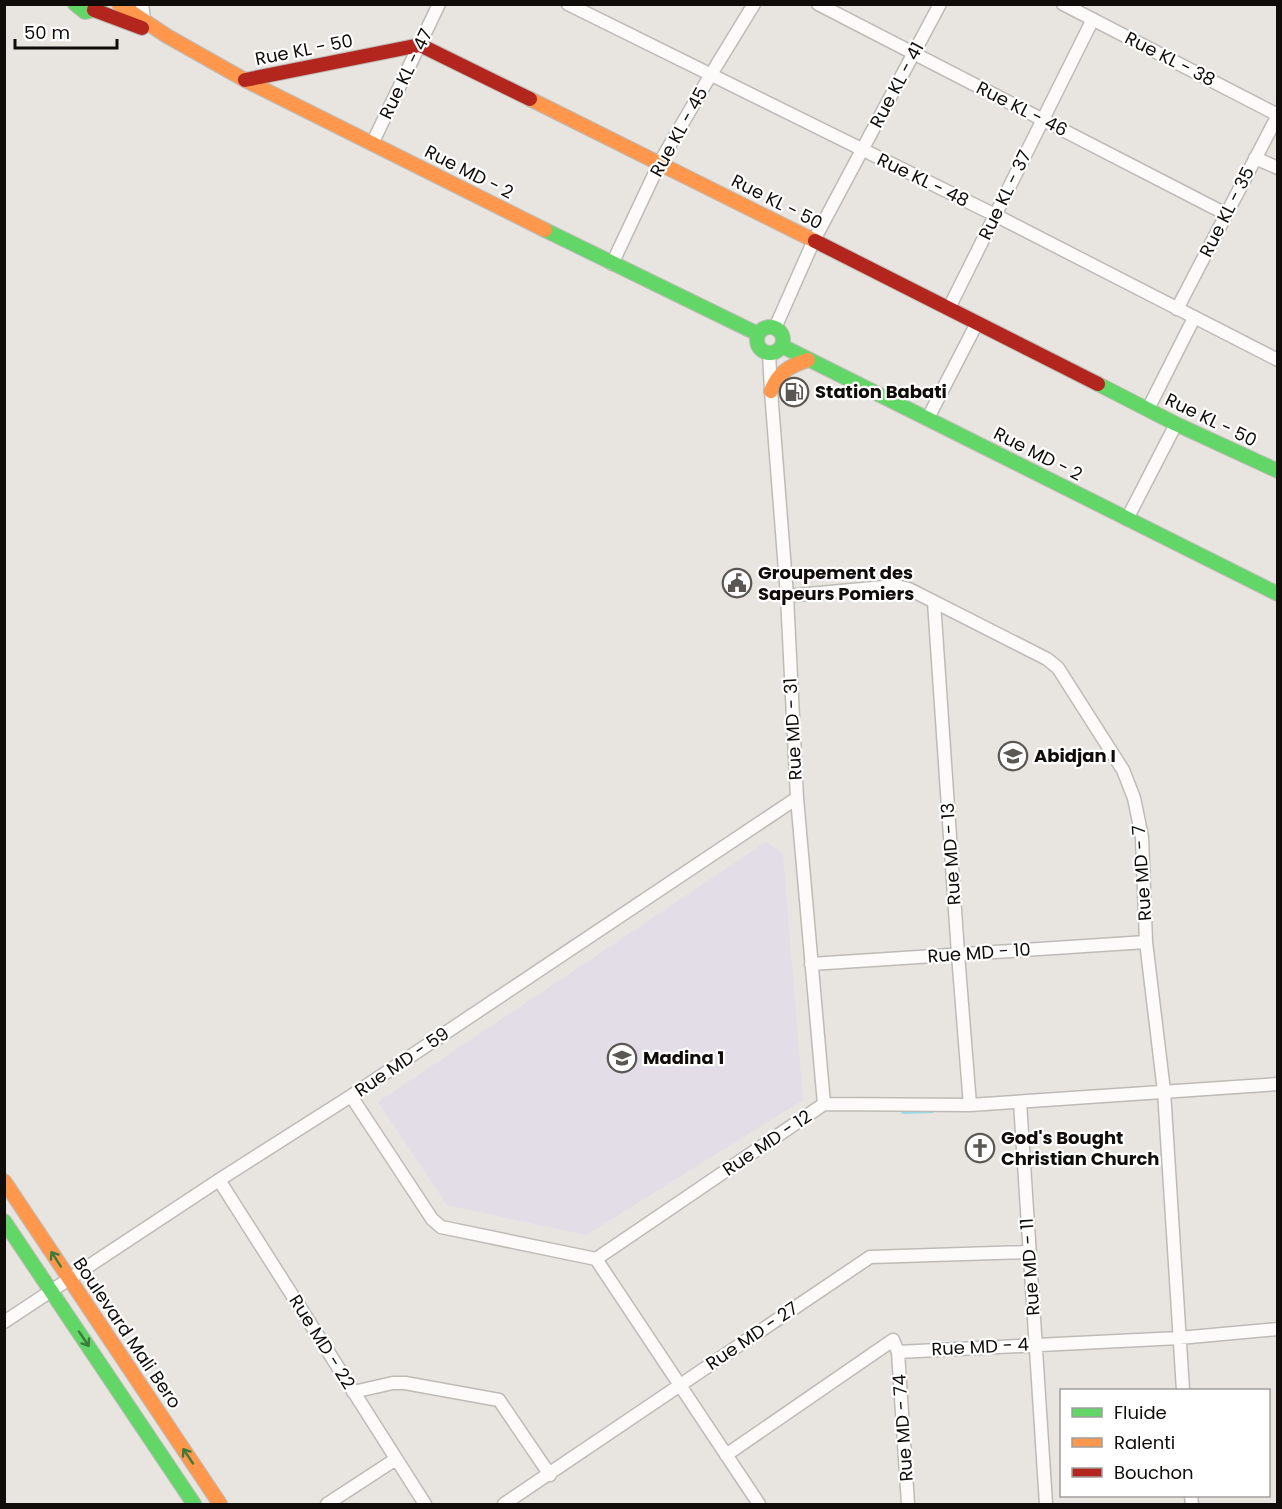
<svg xmlns="http://www.w3.org/2000/svg" width="1282" height="1509" font-family="Poppins,sans-serif">
	<rect width="100%" height="100%" fill="#e8e4df"/>
	<path fill="#e2dde7" d="M766,842L783,854L803,1100L586,1235L447,1205L378,1102Z"/>
	<g fill="none" stroke-linecap="round" stroke-linejoin="round">
		<path stroke="#95dcea" stroke-width="4" d="M903,1112L932,1111"/>
		<g stroke="#bebbb7" stroke-width="15">
			<path id="street" d="M142,4L144,20
				M568,4L995,215L1278,360
				M818,4L1226,214
				M1063,4L1278,115
				M372,144L439,4
				M1255,158L1278,168
				M612,264L660,162L710,76L754,4
				M949,308L1093,19
				M1177,309L1278,115
				M775,328L814,240L940,4
				M769,353L771,391L787,596L797,798L824,1104
				M1148,409L1194,318
				M928,418L977,323
				M1127,519L1176,424
				M787,596L884,587L897,586L909,589L1047,659L1058,668L1123,770L1134,798L1142,837L1146,942L1164,1091L1183,1390
				M934,602L958,954L970,1105
				M811,964L1146,942
				M351,1096L432,1219L441,1227L596,1259L824,1104L970,1105L1278,1084
				M1020,1102L1046,1504
				M219,1180L425,1504
				M596,1259L759,1504
				M4,1322L219,1180L351,1096L797,798
				M898,1352L1179,1338L1278,1329
				M353,1392L393,1383H405L499,1400L550,1475
				M726,1455L893,1340L898,1352L908,1504
				M1191,1496L1192,1504
				M327,1504L396,1459
				M504,1504L870,1257L1028,1252"/>
		</g>
		<g stroke="#bebbb7" stroke-width="16">
			<path id="fast" d="M75,4L85,12L94,10L100,4
				M545,230L758,334
				M757 340a13 13 0 1 1 26 0a13 13 0 1 1-26 0Z
				M782,346L1278,594
				M1098,384L1176,424L1278,471
				M4,1221L194,1504"/>
		</g>
		<g stroke="#bebbb7" stroke-width="16">
			<path id="slow" d="M119,4L167,36L245,80L545,230
				M530,99L815,241
				M771,391C779,372 789,366 808,360
				M4,1181L220,1504"/>
		</g>
		<g stroke="#bebbb7" stroke-width="16">
			<path id="jam" d="M94,10L142,28
				M245,80L420,45L530,99
				M815,241L1098,384"/>
		</g>
		<use href="#street" stroke="#fcfbfa" stroke-width="12"/>
		<use href="#fast" stroke="#63d668" stroke-width="14"/>
		<use href="#slow" stroke="#ff974d" stroke-width="14"/>
		<use href="#jam" stroke="#b3261e" stroke-width="14"/>
	</g>
	<defs><path id="oneway-shaft" d="M-6 0H5M1.5-3L5.5 0L1.5 3" fill="none" stroke-width="1.6" stroke-linecap="round" stroke-linejoin="round" transform="scale(1.5)"/></defs>
	<g stroke="#3d7b3d">
		<use href="#oneway-shaft" transform="translate(56 1259) rotate(-123)"/>
		<use href="#oneway-shaft" transform="translate(84 1339) rotate(56)"/>
		<use href="#oneway-shaft" transform="translate(188 1456) rotate(-124)"/>
	</g>
	<defs>
		<g id="fuel-ring" transform="scale(1.5)"><circle r="9.5" fill="#fff" stroke="#5b5854" stroke-width="1.5"/><path d="M-5.5-6h7V0h2V4h1.3V-2.5L3-4.5l.8-.8L6-3V5H2.5V1h-1V6h-7ZM-4.2-4.7v3.2H.2V-4.7Z" fill="#5b5854"/></g>
		<g id="civic-ring" transform="scale(1.5)"><circle r="9.5" fill="#fff" stroke="#5b5854" stroke-width="1.5"/><path d="M-.6-6.5H3V-4.5H.6V-3L4-1V1h2V6H-6V1h2V-1L-.6-3ZM-1.2 2.5V6h2.4V2.5Z" fill="#5b5854"/></g>
		<g id="school-ring" transform="scale(1.5)"><circle r="9.5" fill="#fff" stroke="#5b5854" stroke-width="1.5"/><path d="M0-5L7-2L0 1L-7-2ZM-4 1L0 2.5L4 1V4Q0 6-4 4Z" fill="#5b5854"/></g>
		<g id="church-ring" transform="scale(1.5)"><circle r="9.5" fill="#fff" stroke="#5b5854" stroke-width="1.5"/><path d="M-1.2-6h2.4v3.5h3.3v2.4h-3.3V6h-2.4V-.1h-3.3v-2.4h3.3Z" fill="#5b5854"/></g>
	</defs>
	<g fill-rule="evenodd">
		<use href="#fuel-ring" x="794" y="392"/>
		<use href="#civic-ring" x="737" y="583"/>
		<use href="#school-ring" x="1013" y="756"/>
		<use href="#school-ring" x="622" y="1058"/>
		<use href="#church-ring" x="980" y="1148"/>
	</g>
	<g text-anchor="middle" stroke-width="4.5" stroke-linejoin="round" paint-order="stroke">
		<g font-size="18" fill="#0f0c09" stroke="#fff">
			<text transform="translate(304 50) rotate(-11)" y="6">Rue KL - 50</text>
			<text transform="translate(1170 59) rotate(27)" y="6">Rue KL - 38</text>
			<text transform="translate(406 74) rotate(-64)" y="6">Rue KL - 47</text>
			<text transform="translate(897 85) rotate(-62)" y="6">Rue KL - 41</text>
			<text transform="translate(1022 109) rotate(27)" y="6">Rue KL - 46</text>
			<text transform="translate(679 132) rotate(-61)" y="6">Rue KL - 45</text>
			<text transform="translate(469 172) rotate(27)" y="6">Rue MD - 2</text>
			<text transform="translate(923 180) rotate(26)" y="6">Rue KL - 48</text>
			<text transform="translate(1005 195) rotate(-64)" y="6">Rue KL - 37</text>
			<text transform="translate(777 202) rotate(27)" y="6">Rue KL - 50</text>
			<text transform="translate(1227 212) rotate(-63)" y="6">Rue KL - 35</text>
			<text transform="translate(1211 420) rotate(26)" y="6">Rue KL - 50</text>
			<text transform="translate(1038 454) rotate(27)" y="6">Rue MD - 2</text>
			<text transform="translate(793 729) rotate(-93)" y="6">Rue MD - 31</text>
			<text transform="translate(951 854) rotate(-94)" y="6">Rue MD - 13</text>
			<text transform="translate(1142 873) rotate(-94)" y="6">Rue MD - 7</text>
			<text transform="translate(979 953) rotate(-4)" y="6">Rue MD - 10</text>
			<text transform="translate(402 1062) rotate(-34)" y="6">Rue MD - 59</text>
			<text transform="translate(767 1143) rotate(-34)" y="6">Rue MD - 12</text>
			<text transform="translate(1030 1267) rotate(-94)" y="6">Rue MD - 11</text>
			<text transform="translate(127 1333) rotate(56)" y="6">Boulevard Mali Bero</text>
			<text transform="translate(752 1336) rotate(-34)" y="6">Rue MD - 27</text>
			<text transform="translate(322 1342) rotate(58)" y="6">Rue MD - 22</text>
			<text transform="translate(980 1347) rotate(-3)" y="6">Rue MD - 4</text>
			<text transform="translate(903 1428) rotate(-94)" y="6">Rue MD - 74</text>
		</g>
		<g font-size="18" font-weight="bold" fill="#0f0c09" stroke="#fff" text-anchor="start">
			<text x="815" y="398">Station Babati</text>
			<text x="758" y="579">Groupement des<tspan x="758" dy="21">Sapeurs Pomiers</tspan></text>
			<text x="1034" y="762">Abidjan I</text>
			<text x="643" y="1064">Madina 1</text>
			<text x="1001" y="1144">God's Bought<tspan x="1001" dy="21">Christian Church</tspan></text>
		</g>
	</g>
	<rect width="1282" height="1509" fill="none" stroke="#0f0c09" stroke-width="12"/>
	<rect x="1060" y="1389" width="210" height="108" fill="#ffffff" stroke="#9f9e9d" stroke-width="1.5"/>
	<rect x="1072" y="1408" width="30" height="9" fill="#63d668" stroke="#9f9e9d" stroke-width="1.5"/>
	<text x="1114" y="1419" font-size="18" fill="#0f0c09">Fluide</text>
	<rect x="1072" y="1438" width="30" height="9" fill="#ff974d" stroke="#9f9e9d" stroke-width="1.5"/>
	<text x="1114" y="1449" font-size="18" fill="#0f0c09">Ralenti</text>
	<rect x="1072" y="1468" width="30" height="9" fill="#b3261e" stroke="#9f9e9d" stroke-width="1.5"/>
	<text x="1114" y="1479" font-size="18" fill="#0f0c09">Bouchon</text>
	<path d="M15 39v9h102v-9" fill="none" stroke="#0f0c09" stroke-width="3"/>
	<text x="24" y="39" font-size="18" fill="#0f0c09" stroke="#ffffff" stroke-width="4.5" paint-order="stroke">50 m</text>
</svg>
